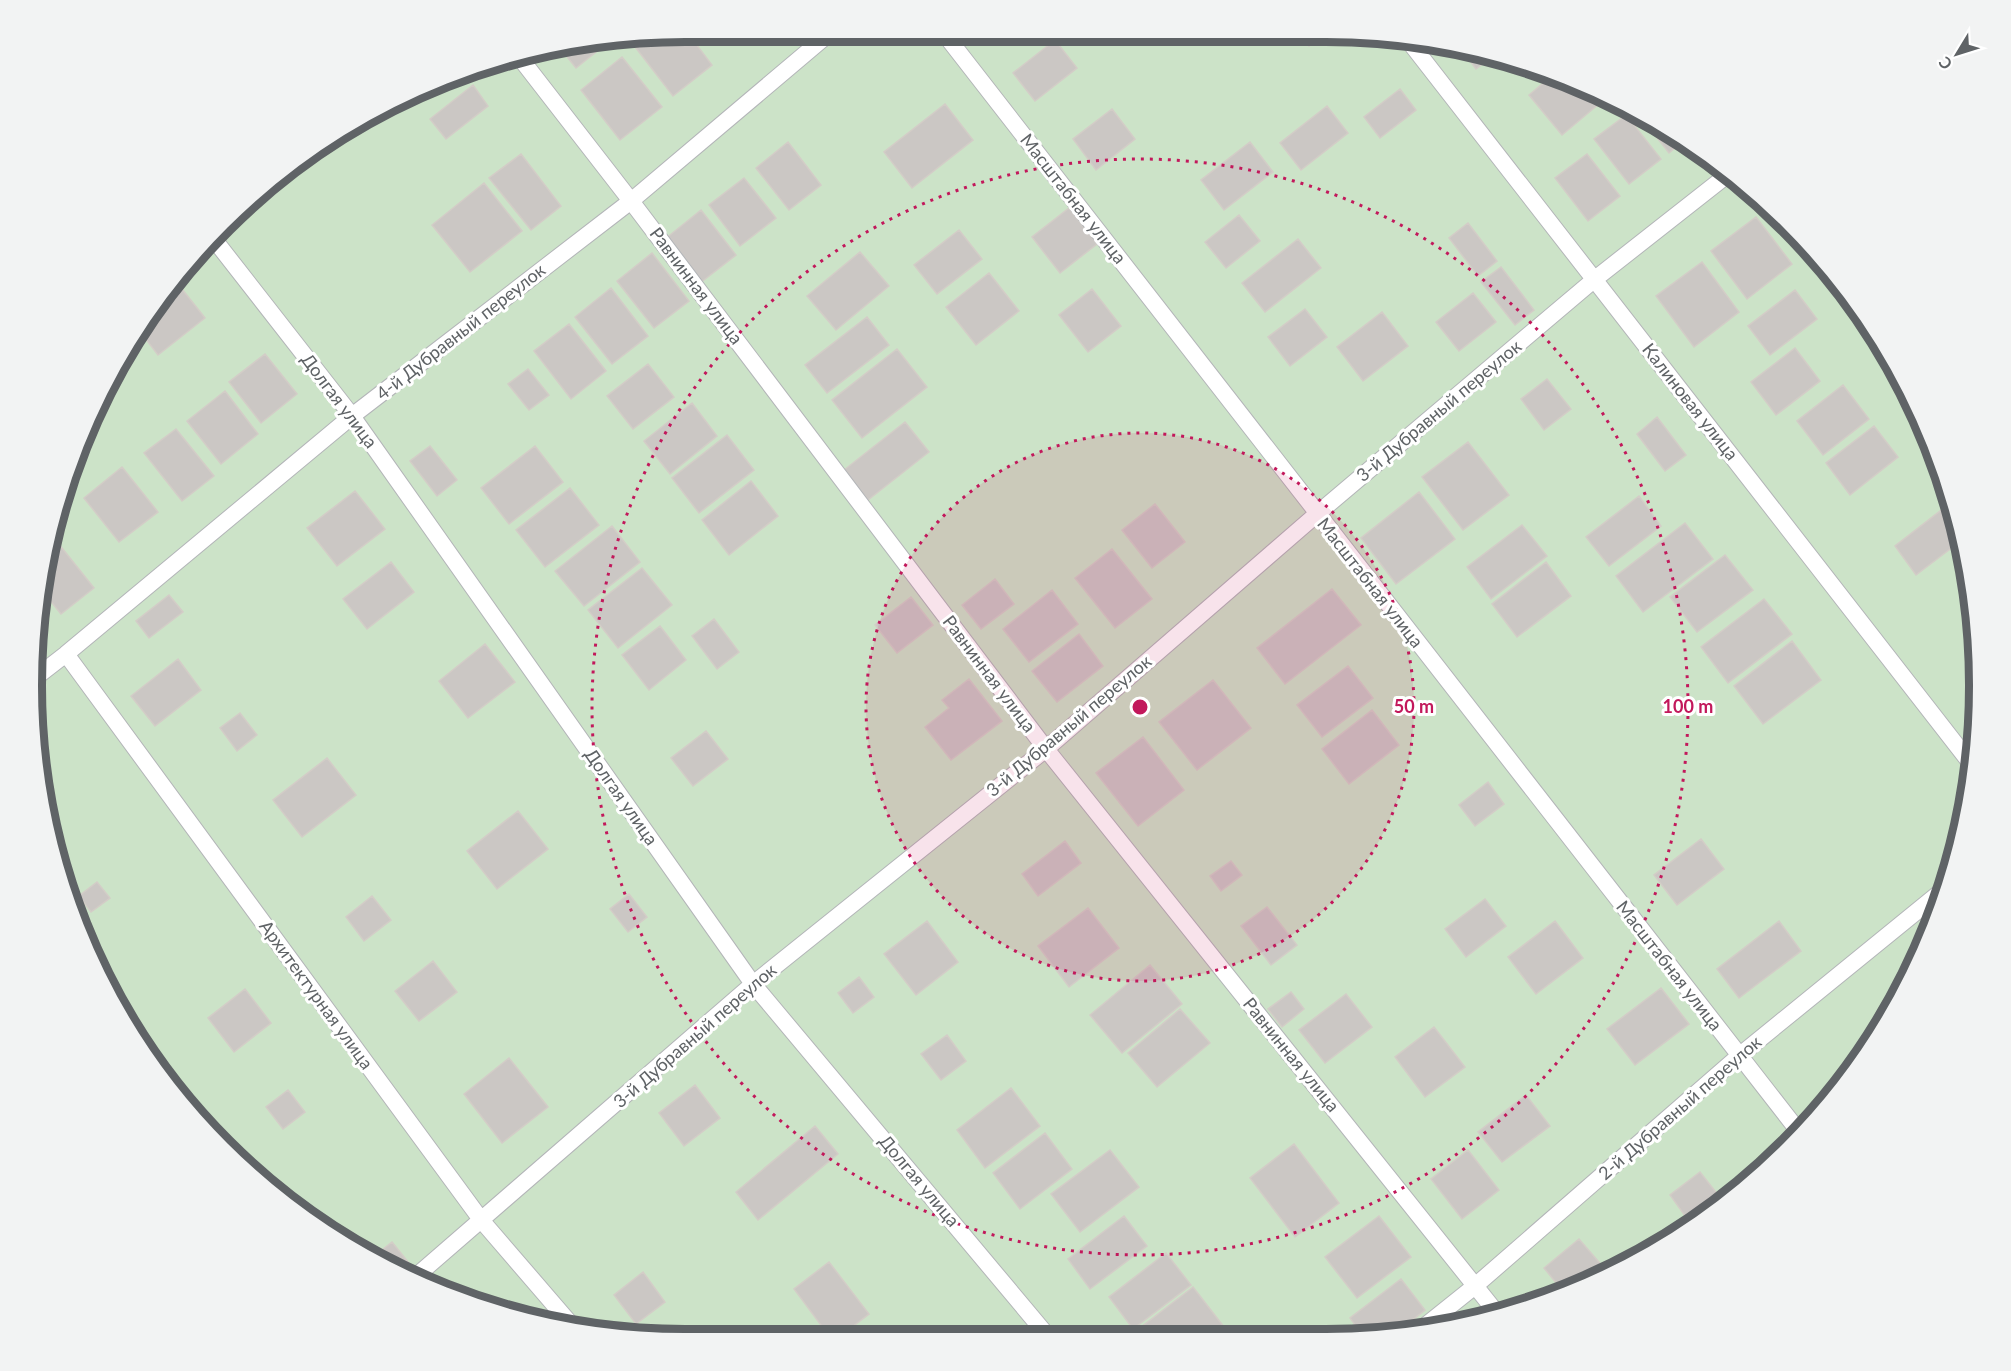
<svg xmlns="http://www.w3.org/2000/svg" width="2011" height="1371" font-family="Lato,sans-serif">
	<rect width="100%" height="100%" fill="#efece8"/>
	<path fill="#cce3c8" d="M685,32H1325L1453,44L1536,66L1652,119L1788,223L1869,322L1930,436L1967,558L1979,686L1967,813L1930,936L1869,1049L1788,1148L1689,1229L1615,1272L1453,1327L1325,1340H686L558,1327L435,1290L322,1229L223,1148L142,1049L99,975L44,813L33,728L37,600L81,435L142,322L194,255L322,142L435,81L516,54Z"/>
	<path fill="#cbc7c4" stroke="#d3cdc7" stroke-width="1.5" d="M687,32L712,65L673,96L636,48L650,36Z
		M1298,32H1327L1309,46Z
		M1055,40L1077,68L1035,101L1013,73Z
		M610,41L576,68L560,48Z
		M1458,45L1494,55L1476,69Z
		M622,57L662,107L620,140L581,90Z
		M1522,62L1536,66L1537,67L1530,73Z
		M1554,74L1606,98L1562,135L1529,95Z
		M473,85L488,106L446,139L430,119Z
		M1400,89L1416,110L1380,138L1364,117Z
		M945,104L973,140L912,188L884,152Z
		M1327,106L1348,133L1301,170L1280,143Z
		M1112,109L1135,139L1096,170L1073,139Z
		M1637,112L1652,119L1682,142L1669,153Z
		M1626,115L1661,159L1629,184L1594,139Z
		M788,142L821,185L789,210L756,168Z
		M1250,142L1273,172L1224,210L1201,180Z
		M521,154L561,206L531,230L489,178Z
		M1587,154L1620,196L1588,221L1555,178Z
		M744,178L776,218L740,246L709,205Z
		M484,183L522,231L470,272L432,225Z
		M1069,208L1097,244L1060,273L1032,237Z
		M701,210L736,255L700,283L665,239Z
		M1239,215L1260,241L1226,268L1205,242Z
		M1756,217L1792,264L1747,299L1711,251Z
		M1468,223L1497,261L1478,276L1449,238Z
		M959,230L982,259L937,294L914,265Z
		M1298,239L1321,268L1265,312L1242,283Z
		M860,252L889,286L836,330L807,296Z
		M652,253L689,301L654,328L617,281Z
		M1702,262L1739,312L1694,347L1656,296Z
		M1501,267L1534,310L1515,325L1481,282Z
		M989,273L1019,311L976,345L946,307Z
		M178,284L205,318L158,355L138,329L161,298Z
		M611,288L648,336L612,364L575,317Z
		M1092,289L1121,326L1088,352L1059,315Z
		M1795,290L1817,319L1770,355L1748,326Z
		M1473,293L1496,322L1459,351L1436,322Z
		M1305,309L1327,337L1290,366L1268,337Z
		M1382,312L1408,346L1363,381L1337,347Z
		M867,317L889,345L827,393L805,365Z
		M569,324L606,371L571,399L534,351Z
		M1795,348L1820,381L1776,415L1751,382Z
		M897,349L927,387L862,438L832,400Z
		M265,354L297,394L261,423L229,382Z
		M648,364L674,397L633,429L607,396Z
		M528,369L549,395L529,410L508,384Z
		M1547,379L1571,409L1544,430L1521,399Z
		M1843,385L1869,419L1823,455L1797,421Z
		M225,391L258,434L221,464L187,421Z
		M692,403L717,436L670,474L644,441Z
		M1657,417L1686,455L1665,471L1637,434Z
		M905,422L929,452L868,500L844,470Z
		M1874,426L1898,457L1850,495L1826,463Z
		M176,429L214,476L182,501L144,453Z
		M727,435L754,470L699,513L672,478Z
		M1468,442L1509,495L1463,530L1422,477Z
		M430,446L457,480L437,496L410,461Z
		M535,446L563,482L509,524L481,488Z
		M122,467L158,512L119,542L84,498Z
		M751,481L778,516L729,555L702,520Z
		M570,488L599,525L545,567L516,530Z
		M355,491L385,529L337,566L307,528Z
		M1419,492L1455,539L1396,584L1361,538Z
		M1639,496L1661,526L1609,566L1586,537Z
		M1155,504L1185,542L1152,568L1122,530Z
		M1949,504L1952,508L1962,540L1916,575L1895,546Z
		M1685,523L1713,559L1643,612L1616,576Z
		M1522,525L1547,556L1491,599L1467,567Z
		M612,526L640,562L584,606L555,571Z
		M54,538L94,588L61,614L40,588Z
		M1112,549L1152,599L1115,628L1075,578Z
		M1725,555L1753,590L1697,632L1670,597Z
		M391,562L414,592L367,629L343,599Z
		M1546,562L1571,596L1517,637L1492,604Z
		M642,568L672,605L618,648L588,610Z
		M995,579L1014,604L981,629L962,605Z
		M1332,589L1361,625L1285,684L1257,648Z
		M1052,590L1078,624L1029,662L1003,629Z
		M169,595L183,612L149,638L136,621Z
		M911,597L933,625L897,653L875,625Z
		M1764,599L1792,634L1728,683L1701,647Z
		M714,619L739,652L717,669L692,636Z
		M660,626L686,660L649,690L622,655Z
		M1079,634L1103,666L1057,702L1032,671Z
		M1792,641L1821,680L1763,724L1734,686Z
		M485,644L515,682L468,718L439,681Z
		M178,659L201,690L155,726L131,696Z
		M1348,666L1373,698L1322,737L1297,705Z
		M969,679L1002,721L951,760L925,727L949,708L942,700Z
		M1213,680L1251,728L1197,770L1159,722Z
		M1372,710L1399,745L1349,784L1322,749Z
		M240,713L257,735L237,751L220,728Z
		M706,731L728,759L693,786L671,758Z
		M1143,737L1184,790L1138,826L1096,773Z
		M327,758L356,795L302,837L273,800Z
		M1488,782L1504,804L1475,826L1459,805Z
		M518,811L548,849L497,889L467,851Z
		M1701,839L1724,869L1677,905L1654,875Z
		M1065,841L1081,863L1038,896L1022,874Z
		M1231,861L1242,875L1221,891L1210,876Z
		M97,882L110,898L91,912L79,896Z
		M629,894L647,917L628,932L610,909Z
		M372,896L391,920L364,941L346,917Z
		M1485,899L1506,926L1466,957L1445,929Z
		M1267,907L1297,945L1271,965L1241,926Z
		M1088,908L1119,948L1069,987L1038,946Z
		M927,921L958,962L916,995L884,954Z
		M1555,921L1583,958L1536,994L1508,957Z
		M1779,921L1801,951L1739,998L1717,969Z
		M433,961L457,992L419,1021L395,991Z
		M1150,965L1182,1004L1122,1053L1090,1015Z
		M859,977L874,997L853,1013L838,993Z
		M1661,988L1689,1024L1635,1065L1607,1029Z
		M245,989L271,1023L234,1052L208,1018Z
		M1291,992L1304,1009L1282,1027L1268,1009Z
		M1346,994L1372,1027L1325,1063L1299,1030Z
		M1180,1009L1210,1043L1157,1087L1128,1053Z
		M1434,1027L1465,1067L1425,1097L1395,1057Z
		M947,1035L966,1061L941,1080L921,1054Z
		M509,1058L548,1107L502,1143L464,1094Z
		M695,1085L720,1118L684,1146L659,1113Z
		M1011,1088L1040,1126L985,1168L957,1130Z
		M288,1090L305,1112L283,1129L266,1107Z
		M1526,1095L1550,1126L1502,1162L1478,1132Z
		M815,1126L838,1154L758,1220L736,1192Z
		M1045,1133L1072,1169L1020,1209L993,1173Z
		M1294,1144L1339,1203L1295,1237L1250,1178Z
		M1110,1150L1139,1187L1080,1232L1051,1194Z
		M1468,1150L1499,1190L1462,1219L1431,1179Z
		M1700,1172L1719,1196L1688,1220L1670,1195Z
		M1124,1216L1147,1246L1090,1289L1068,1259Z
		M1379,1216L1411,1257L1357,1298L1325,1257Z
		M1579,1239L1604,1268L1587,1281L1562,1290L1544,1268Z
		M392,1242L409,1263L399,1270L373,1257Z
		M1166,1253L1191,1285L1133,1329L1109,1297Z
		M829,1262L869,1314L835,1340H832L794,1289Z
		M643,1272L665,1302L636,1324L614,1295Z
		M1401,1279L1425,1310L1396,1333L1363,1336L1350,1318Z
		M1193,1287L1224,1327L1208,1340H1143L1136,1331Z"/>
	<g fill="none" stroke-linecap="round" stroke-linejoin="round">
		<g stroke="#b3b5b8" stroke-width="18">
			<path id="service" d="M943,32L1800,1133
				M1408,40L1972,765
				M517,54L631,201L1046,749L1496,1312
				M213,238L352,416L753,984L1051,1340
				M66,654L482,1221L575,1329
				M35,678L66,654L352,416L631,201L831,32
				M414,1278L753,984L1046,749L1317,514L1595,279L1726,176
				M1420,1330L1475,1286L1739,1056L1943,890"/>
		</g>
		<use href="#service" stroke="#fff" stroke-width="16"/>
	</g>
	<circle cx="1140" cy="707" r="274" fill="#c2185b" fill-opacity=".12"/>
	<g fill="none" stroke="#c2185b" stroke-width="3" stroke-dasharray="3 6">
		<circle cx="1140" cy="707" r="274"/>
		<circle cx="1140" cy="707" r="548"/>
	</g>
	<g text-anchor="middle" stroke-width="6" stroke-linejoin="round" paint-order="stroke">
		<g font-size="18" fill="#5f6366" stroke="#fff">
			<text transform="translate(1073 199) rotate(52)" y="6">Масштабная улица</text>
			<text transform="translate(696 286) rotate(53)" y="6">Равнинная улица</text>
			<text transform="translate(461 332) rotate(-38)" y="6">4-й Дубравный переулок</text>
			<text transform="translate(339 401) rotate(53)" y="6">Долгая улица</text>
			<text transform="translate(1690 402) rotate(52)" y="6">Калиновая улица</text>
			<text transform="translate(1439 411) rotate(-40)" y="6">3-й Дубравный переулок</text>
			<text transform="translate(1370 583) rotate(52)" y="6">Масштабная улица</text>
			<text transform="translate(989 674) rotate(53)" y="6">Равнинная улица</text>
			<text transform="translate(1069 726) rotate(-40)" y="6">3-й Дубравный переулок</text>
			<text transform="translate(621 797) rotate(55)" y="6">Долгая улица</text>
			<text transform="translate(1669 966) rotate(52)" y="6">Масштабная улица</text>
			<text transform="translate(316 995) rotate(54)" y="6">Архитектурная улица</text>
			<text transform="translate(695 1036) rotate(-41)" y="6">3-й Дубравный переулок</text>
			<text transform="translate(1291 1055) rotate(51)" y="6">Равнинная улица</text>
			<text transform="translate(1680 1108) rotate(-41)" y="6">2-й Дубравный переулок</text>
			<text transform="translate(919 1181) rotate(50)" y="6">Долгая улица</text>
		</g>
	</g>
	<path d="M0 0H2011V1371H0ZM685 42H1326A643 643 0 0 1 1969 685V686A643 643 0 0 1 1326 1329H685A643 643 0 0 1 42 686V685A643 643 0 0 1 685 42Z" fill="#f2f3f3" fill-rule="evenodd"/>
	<path fill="none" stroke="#5f6366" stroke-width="8" d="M685 42H1326A643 643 0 0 1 1969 685V686A643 643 0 0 1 1326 1329H685A643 643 0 0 1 42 686V685A643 643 0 0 1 685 42Z"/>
	<circle cx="1140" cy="707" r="9" fill="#c2185b" stroke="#fff" stroke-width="3"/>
	<g font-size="18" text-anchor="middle" font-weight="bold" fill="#c2185b" stroke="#fff" stroke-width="6" stroke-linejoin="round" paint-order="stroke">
		<text x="1414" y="713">50 m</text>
		<text x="1688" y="713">100 m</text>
	</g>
	<g transform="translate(1957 54) rotate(232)" stroke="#ffffff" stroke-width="4.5" paint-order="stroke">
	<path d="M0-4.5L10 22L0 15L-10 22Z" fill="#5f6366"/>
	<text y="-9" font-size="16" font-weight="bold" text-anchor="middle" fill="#5f6366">С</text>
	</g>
</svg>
